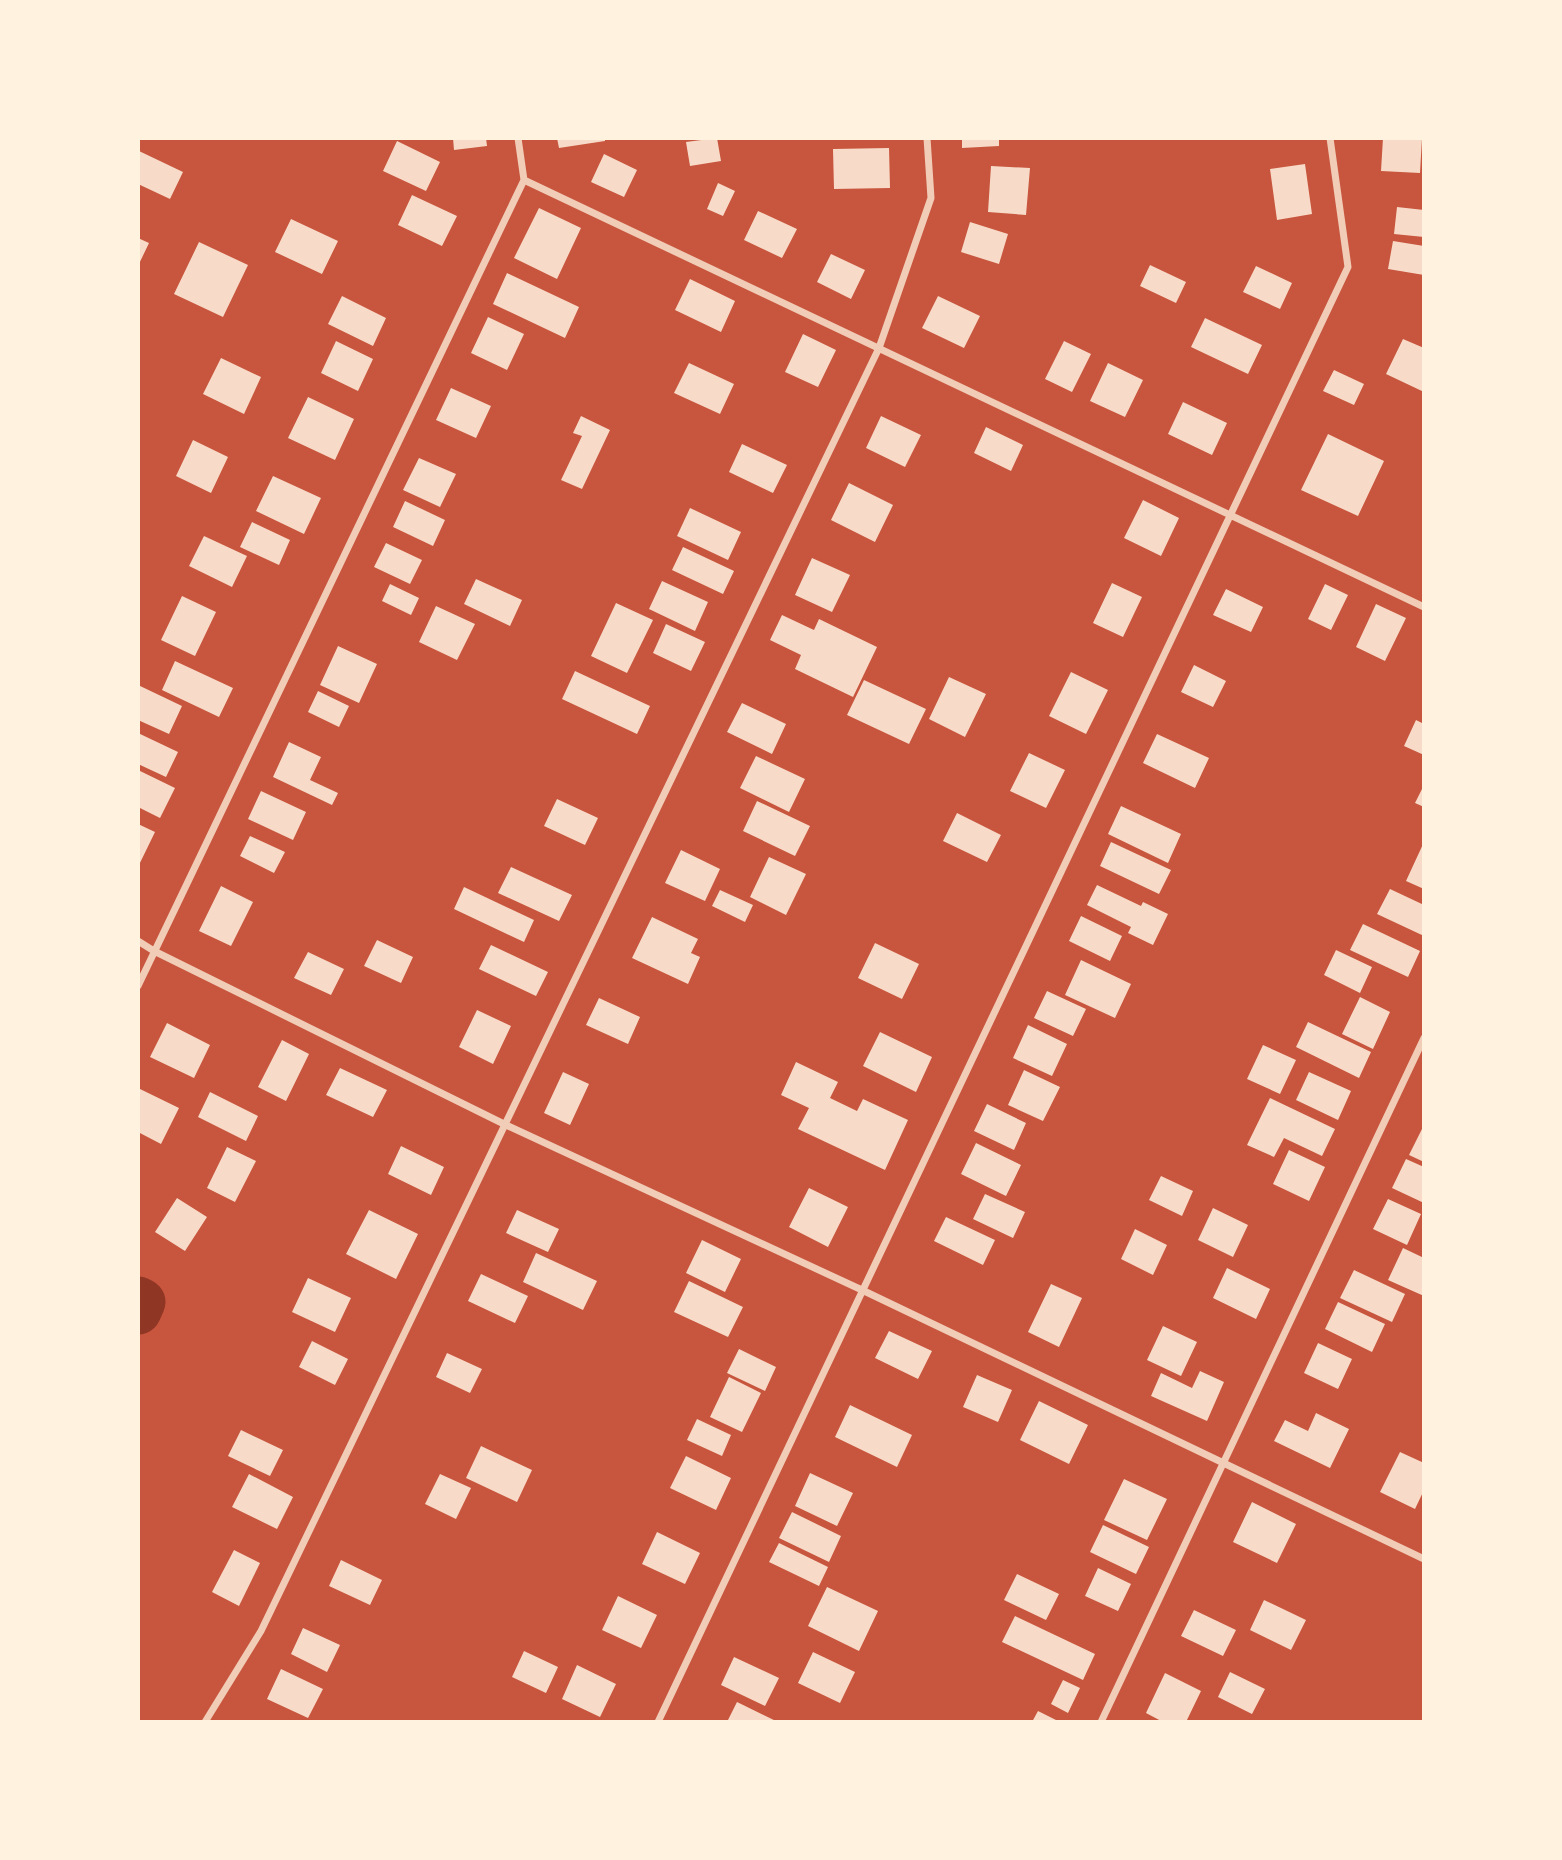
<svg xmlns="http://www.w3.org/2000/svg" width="1562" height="1860" font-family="'DM Sans',sans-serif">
	<rect width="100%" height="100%" fill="#c8553d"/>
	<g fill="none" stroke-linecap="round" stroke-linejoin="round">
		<path stroke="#8f3625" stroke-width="47" d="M138,1300L142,1302L138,1311"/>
	</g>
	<path fill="#f7dbc8" d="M453,138H486L487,146L454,150Z
		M557,138H605V141L559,148Z
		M717,138L721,161L690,166L686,142Z
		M962,138H999V146L962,148Z
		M1383,138H1422L1420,173L1381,171Z
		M397,141L440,162L426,191L383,171Z
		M889,148L890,188L834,189L833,149Z
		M139,151L183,172L170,199L138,184Z
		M604,154L637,170L624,197L591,182Z
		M1305,164L1312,214L1277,220L1270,169Z
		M991,166L1030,168L1026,215L988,212Z
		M718,183L735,191L723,216L707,209Z
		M412,195L457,216L442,246L398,225Z
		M1397,207L1424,210V237L1394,234Z
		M539,208L581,228L557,279L514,258Z
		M758,211L797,229L782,258L744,240Z
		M291,219L338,241L322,274L275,252Z
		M970,222L1008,234L999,264L961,252Z
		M138,238L149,243L138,266Z
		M1393,241L1424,246V275L1388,269Z
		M199,242L248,265L223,317L174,294Z
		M831,254L865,270L851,299L817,282Z
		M1150,265L1186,282L1176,303L1140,286Z
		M1256,266L1292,283L1280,309L1243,292Z
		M507,273L579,307L565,338L493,304Z
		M690,279L735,301L721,332L675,310Z
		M342,296L386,318L373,346L328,324Z
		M938,296L980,316L964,348L922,328Z
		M488,317L524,334L507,370L471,353Z
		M1205,318L1262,345L1248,374L1191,347Z
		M803,334L836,350L818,387L785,372Z
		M1403,339L1424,348V392L1386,374Z
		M336,341L373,359L358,391L321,373Z
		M1064,341L1091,354L1072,392L1045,379Z
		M221,358L261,377L244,414L203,394Z
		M689,363L734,384L720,414L674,393Z
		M1108,363L1143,380L1125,417L1090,401Z
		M1334,370L1364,384L1354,405L1323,391Z
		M451,388L491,406L476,438L436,420Z
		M308,397L354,419L335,460L288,438Z
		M1183,402L1227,423L1212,455L1168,434Z
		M581,416L610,430L582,489L561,480L582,436L573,433Z
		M881,416L921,435L905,467L866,448Z
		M986,427L1023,445L1011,471L974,453Z
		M1328,434L1384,461L1358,516L1301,490Z
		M193,440L228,457L211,493L176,476Z
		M742,444L787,465L773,493L729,472Z
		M419,458L456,474L440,507L403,490Z
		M273,476L321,498L304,534L256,511Z
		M849,483L893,505L875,542L831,520Z
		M1143,500L1179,518L1161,556L1124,538Z
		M405,501L445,520L433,546L393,527Z
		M690,508L741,532L728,560L677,536Z
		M252,522L290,540L279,565L240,547Z
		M204,536L247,556L232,587L189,566Z
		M386,543L422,560L410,584L374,567Z
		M683,547L734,571L723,594L672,570Z
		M812,558L850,575L832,612L795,595Z
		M476,579L522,600L510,626L464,604Z
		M662,581L708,602L695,631L649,609Z
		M1112,583L1142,597L1123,637L1093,623Z
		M390,584L419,598L411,615L382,601Z
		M1325,584L1348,595L1331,630L1308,619Z
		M1226,589L1263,607L1251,632L1213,615Z
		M182,596L216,612L195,656L161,640Z
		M616,603L653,620L627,673L591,656Z
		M1376,604L1406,618L1385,661L1356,647Z
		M436,606L475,624L457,660L419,642Z
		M782,615L814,630L819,619L877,647L853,697L795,669L801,655L770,640Z
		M666,624L705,642L691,671L653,653Z
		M338,646L377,664L359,703L320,685Z
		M175,661L233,688L219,717L162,690Z
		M1194,665L1226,681L1213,707L1181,692Z
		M575,671L650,706L637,734L562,699Z
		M1071,672L1108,690L1086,734L1049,716Z
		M949,677L986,694L965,737L929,719Z
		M864,680L926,709L909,744L847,715Z
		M138,685L182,706L169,734L138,720Z
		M318,691L349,706L339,727L308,712Z
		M742,703L786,724L772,754L727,732Z
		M1416,720L1424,724V755L1404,746Z
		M138,733L178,752L166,777L138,764Z
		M1157,734L1209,758L1195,788L1143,763Z
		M289,742L321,757L310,780L338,793L332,805L273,777Z
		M1029,753L1065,770L1046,808L1010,791Z
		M756,756L805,779L789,812L740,788Z
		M138,770L175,788L160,818L138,807Z
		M1424,785V807L1415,803Z
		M261,791L306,812L293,840L248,819Z
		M557,799L598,818L585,845L544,826Z
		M757,801L810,826L795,856L743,831Z
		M1121,806L1181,834L1168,863L1108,834Z
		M957,813L1001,835L987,862L943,841Z
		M138,824L155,832L138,867Z
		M250,836L285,852L274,873L240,856Z
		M1111,842L1171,870L1159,894L1100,866Z
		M1424,842V889L1406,881Z
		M681,850L720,869L705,901L665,883Z
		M769,857L806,874L786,915L750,897Z
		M511,867L572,895L559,921L498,893Z
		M1097,885L1141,906L1143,902L1168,914L1153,945L1128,933L1131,927L1087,905Z
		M221,886L253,902L231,946L199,931Z
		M464,887L534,920L524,942L454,909Z
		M1390,889L1424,905V936L1377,914Z
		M720,890L753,905L745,922L712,906Z
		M1081,916L1122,936L1110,961L1069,941Z
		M652,917L698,939L691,953L700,957L688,984L632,958Z
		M1363,924L1420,951L1408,977L1350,950Z
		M377,940L413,957L401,983L364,966Z
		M875,943L919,964L902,999L858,978Z
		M491,945L548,972L536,996L479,969Z
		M1336,950L1372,967L1360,993L1324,975Z
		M308,952L344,969L331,995L294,978Z
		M1081,960L1131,984L1115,1018L1065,995Z
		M1047,991L1086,1009L1073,1036L1034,1018Z
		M1360,997L1390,1012L1373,1049L1342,1034Z
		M599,998L640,1017L628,1044L586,1025Z
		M477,1010L511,1026L493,1064L459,1047Z
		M1308,1022L1371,1052L1359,1078L1296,1047Z
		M167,1023L210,1045L194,1078L150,1057Z
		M1028,1025L1067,1044L1052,1076L1013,1058Z
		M880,1032L932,1057L916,1092L863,1066Z
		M282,1040L309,1054L286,1101L258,1087Z
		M1263,1045L1296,1060L1280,1094L1247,1079Z
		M796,1062L838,1082L830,1098L857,1111L863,1099L908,1120L885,1170L798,1129L809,1108L781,1095Z
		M340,1068L387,1090L373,1117L326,1095Z
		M1024,1070L1060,1087L1043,1121L1008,1105Z
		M563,1072L589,1084L570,1125L544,1113Z
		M1309,1072L1351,1091L1338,1120L1296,1100Z
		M140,1089L179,1108L161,1144L138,1132Z
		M210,1092L258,1116L246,1141L198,1117Z
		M1270,1098L1335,1129L1322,1156L1284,1138L1274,1157L1247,1145Z
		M987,1104L1026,1123L1014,1150L974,1131Z
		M1424,1125V1162L1409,1155Z
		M976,1143L1021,1165L1006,1196L961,1174Z
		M401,1146L444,1167L431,1195L388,1174Z
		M227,1147L256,1161L235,1202L207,1188Z
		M1289,1150L1325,1167L1309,1201L1273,1184Z
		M1406,1159L1424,1167V1203L1392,1188Z
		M1161,1176L1193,1191L1182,1216L1149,1200Z
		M809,1188L848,1207L828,1247L789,1227Z
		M985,1194L1025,1212L1013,1238L973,1219Z
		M177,1198L207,1217L185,1251L155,1232Z
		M1388,1199L1421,1214L1407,1245L1373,1229Z
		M1213,1208L1248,1225L1233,1257L1198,1240Z
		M369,1210L418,1234L396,1279L346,1254Z
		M517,1210L559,1229L548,1252L506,1233Z
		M946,1217L995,1240L983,1265L934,1241Z
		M1135,1229L1167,1245L1153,1275L1121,1259Z
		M702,1240L741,1259L725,1292L686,1273Z
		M1403,1248L1424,1258V1296L1388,1280Z
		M536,1253L597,1281L583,1310L523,1282Z
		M1227,1268L1270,1289L1256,1319L1213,1298Z
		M1354,1270L1405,1294L1392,1322L1340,1298Z
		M481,1274L528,1296L515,1323L468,1301Z
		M308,1278L351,1298L335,1332L292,1312Z
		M689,1281L743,1307L728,1337L674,1312Z
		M1051,1284L1082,1298L1059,1347L1028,1332Z
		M1338,1302L1385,1324L1372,1352L1325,1329Z
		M1163,1326L1197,1342L1181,1376L1147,1360Z
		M889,1331L932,1351L918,1379L875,1358Z
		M312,1341L348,1359L335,1385L299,1367Z
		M1318,1343L1352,1359L1338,1389L1304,1373Z
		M739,1349L776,1367L765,1391L727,1373Z
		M447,1353L482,1369L470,1393L436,1377Z
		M1200,1371L1224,1382L1207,1421L1151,1396L1161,1373L1192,1388Z
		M977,1375L1012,1390L998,1422L963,1407Z
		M729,1377L761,1393L742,1432L710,1417Z
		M1039,1401L1088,1425L1069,1464L1020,1440Z
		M850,1405L912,1435L897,1467L835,1437Z
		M1316,1413L1349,1429L1330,1468L1274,1441L1285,1420L1308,1431Z
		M697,1419L731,1435L722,1456L687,1440Z
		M241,1430L283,1450L270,1476L228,1456Z
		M481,1446L532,1470L517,1502L466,1478Z
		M1400,1452L1424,1463V1490L1415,1509L1380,1492Z
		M686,1456L731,1478L716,1510L670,1488Z
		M810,1473L853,1493L837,1526L795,1506Z
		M249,1474L293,1497L277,1529L232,1507Z
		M440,1474L471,1488L456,1519L425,1504Z
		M1124,1479L1167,1499L1147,1540L1104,1520Z
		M1252,1502L1296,1524L1277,1563L1233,1542Z
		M792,1512L841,1536L829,1562L779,1538Z
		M1103,1525L1149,1547L1136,1574L1090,1552Z
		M657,1532L700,1553L685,1584L642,1564Z
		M779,1543L828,1567L819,1586L769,1562Z
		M234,1550L260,1563L239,1606L212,1592Z
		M341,1560L382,1580L370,1605L329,1586Z
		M1098,1568L1131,1584L1118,1611L1085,1596Z
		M1017,1574L1059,1594L1046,1620L1004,1600Z
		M827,1587L878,1611L859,1651L808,1626Z
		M618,1596L657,1615L641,1648L602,1630Z
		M1264,1600L1306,1620L1291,1650L1250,1630Z
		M1194,1610L1236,1630L1223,1656L1181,1636Z
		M1015,1616L1095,1654L1083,1680L1002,1642Z
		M303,1628L340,1645L327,1672L291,1654Z
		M524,1651L558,1667L546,1693L512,1677Z
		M813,1652L855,1672L840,1703L798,1683Z
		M734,1657L779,1678L765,1706L721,1685Z
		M577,1665L616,1684L600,1717L562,1699Z
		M281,1669L323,1689L308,1718L267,1699Z
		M1230,1672L1265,1689L1252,1714L1218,1697Z
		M1165,1673L1201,1691L1186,1722H1163L1146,1713Z
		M1063,1680L1080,1688L1068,1713L1051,1704Z
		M737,1702L778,1722H727Z
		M1038,1711L1060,1722H1032Z"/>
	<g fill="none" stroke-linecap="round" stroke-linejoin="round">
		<path stroke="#f1ccb7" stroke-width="7" d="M524,180L1424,607
			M138,941L154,951L506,1125L862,1290L1424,1559
			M138,986L524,180L518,138
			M205,1722L261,1631L879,348L931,198L927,138
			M658,1722L1348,267L1330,138
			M1101,1722L1424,1038"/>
	</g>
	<rect width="1562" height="1860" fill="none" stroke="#fff3e0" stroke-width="280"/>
</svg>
